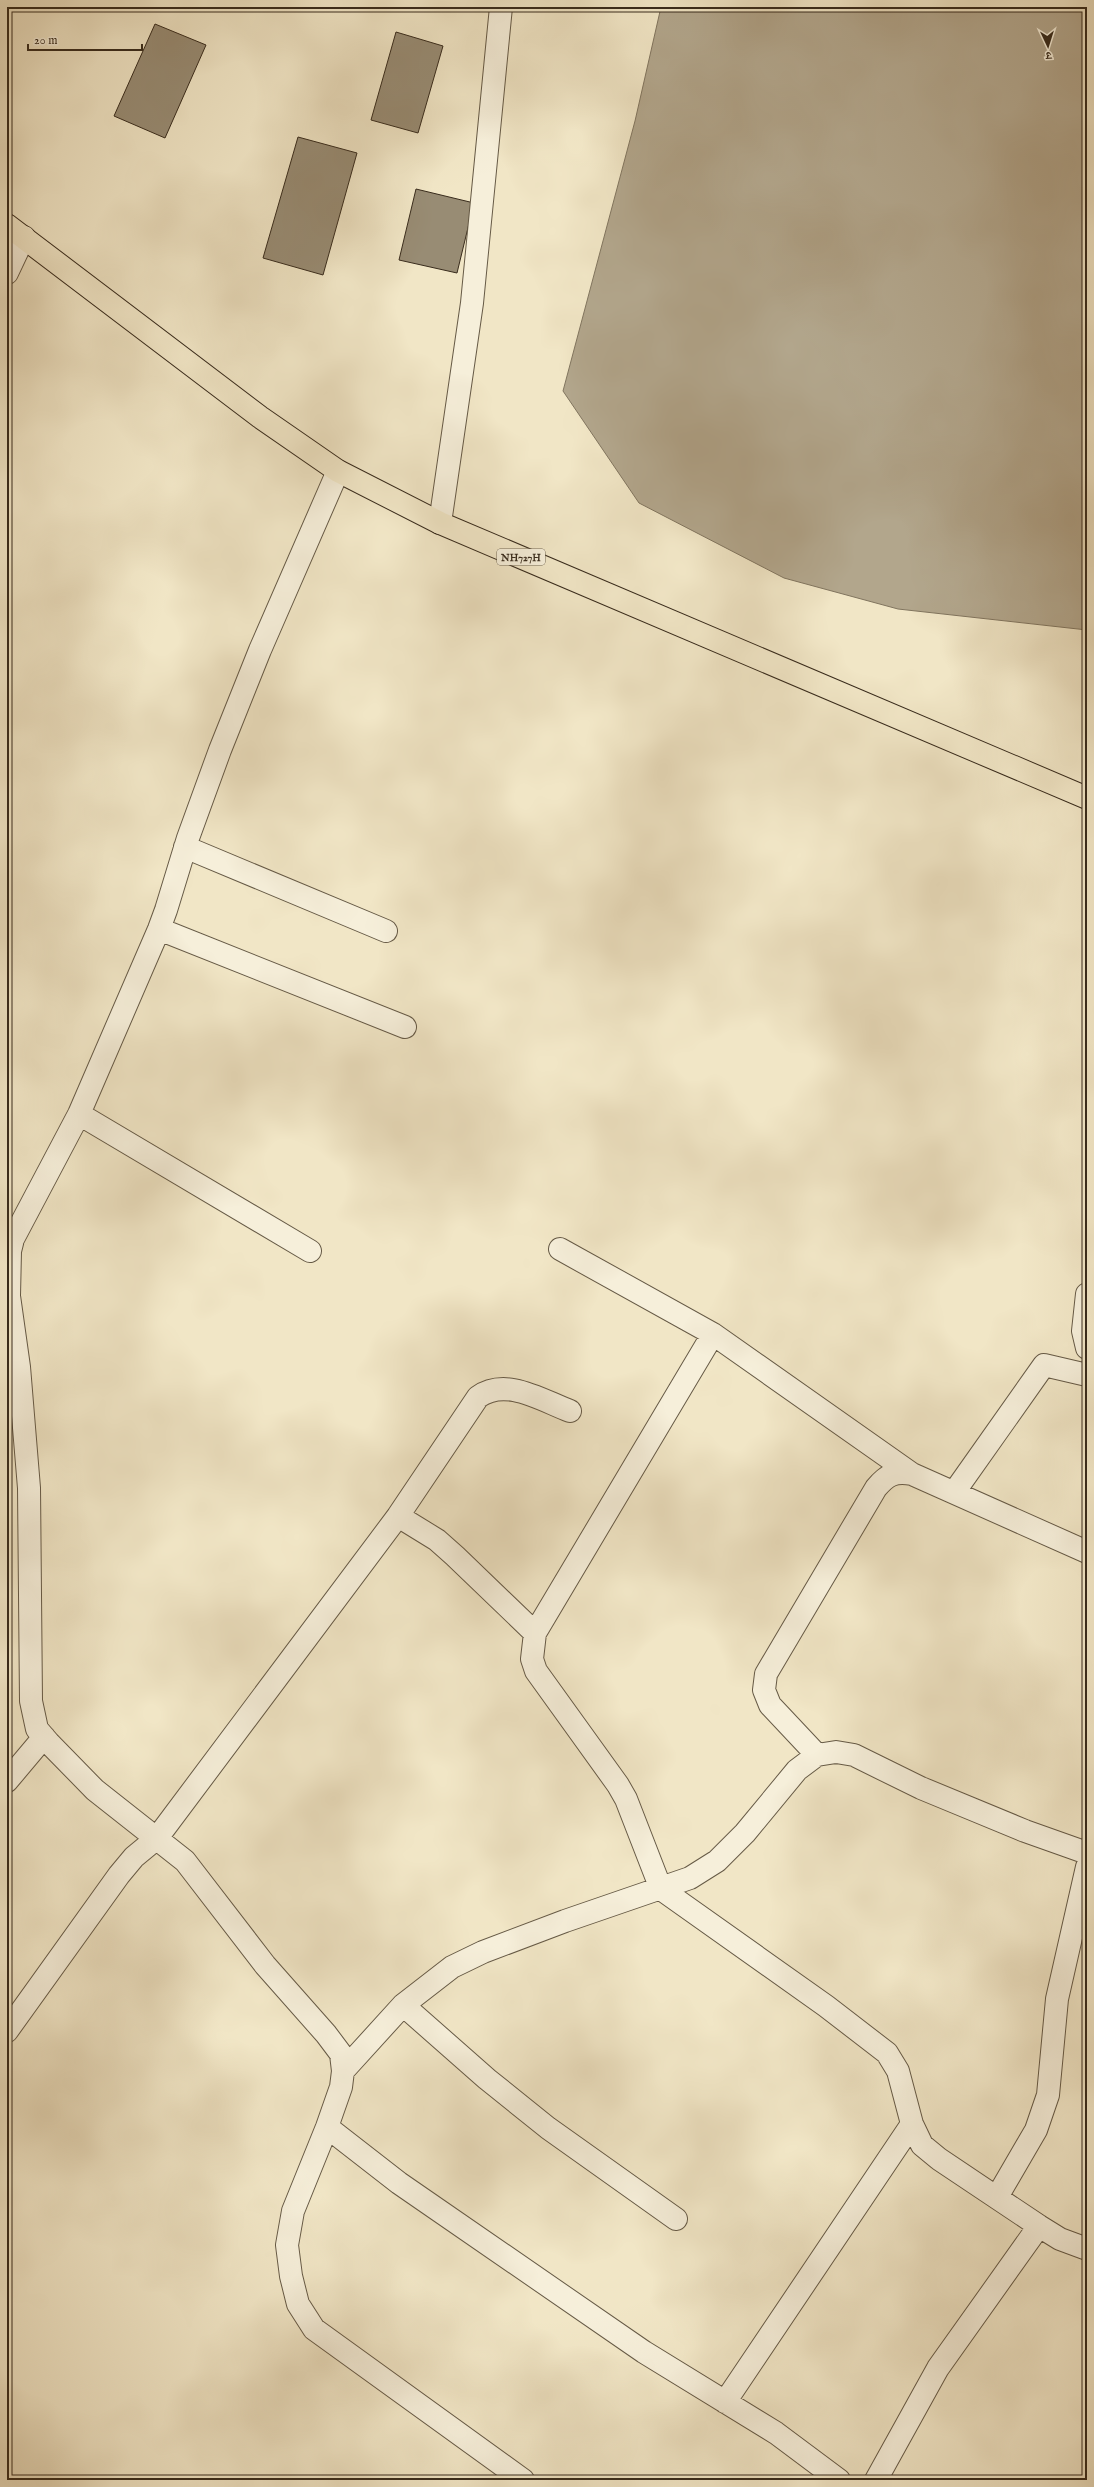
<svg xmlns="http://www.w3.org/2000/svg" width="1094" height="2487" font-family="'IM FELL English','Noto Serif Devanagari',serif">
	<rect width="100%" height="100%" fill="#f1e6c6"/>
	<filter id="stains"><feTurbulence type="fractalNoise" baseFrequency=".005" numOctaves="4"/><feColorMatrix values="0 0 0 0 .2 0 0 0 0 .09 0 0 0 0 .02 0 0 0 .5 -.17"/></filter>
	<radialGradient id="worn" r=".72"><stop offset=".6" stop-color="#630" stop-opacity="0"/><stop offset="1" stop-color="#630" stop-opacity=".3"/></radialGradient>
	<path fill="#b2a68c" stroke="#81755f" d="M661,7H1087V630L898,609L784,578L639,503L563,391L635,121Z"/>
	<path fill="#988c74" stroke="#382b1c" d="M155,24L206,45L165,138L114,116Z
		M396,32L443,46L418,133L371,120Z
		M298,137L357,153L323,275L263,258Z
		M416,189L474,203L457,273L399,260Z"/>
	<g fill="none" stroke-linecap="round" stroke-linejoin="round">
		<g stroke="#665a46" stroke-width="24">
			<path id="street" d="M7,273L24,237
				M338,471L260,650L220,750L188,838L166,910L159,929L79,1114L13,1239L10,1251L9,1296L19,1367L29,1488L31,1701L37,1729L49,1743L95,1790L185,1861L265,1965L326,2034L341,2054L343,2071L341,2087L327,2127L293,2211L287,2245L291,2276L298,2304L314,2329L523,2480
				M440,523L472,303L501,7
				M185,847L386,931
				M159,929L405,1027
				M79,1114L310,1251
				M560,1249L713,1334L912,1474
				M1087,1294L1083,1331L1087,1348
				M713,1334L535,1633L532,1659L536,1671L618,1785L626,1799L661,1889L826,2006L887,2053L898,2071L912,2124L922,2145L939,2159L1039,2226L1060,2239L1087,2249
				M955,1491L1044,1365L1087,1375
				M398,1516L437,1540L455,1556L535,1633
				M817,1755L770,1705L764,1690L766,1674L876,1488C887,1475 894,1471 912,1474L1087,1552
				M7,1781L44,1737
				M403,2005L487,2079L548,2128L676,2219
				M7,2031L119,1875L134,1857L157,1838L398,1516L478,1397C506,1377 541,1400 570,1411
				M343,2071L403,2005L452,1967L483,1952L565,1921L690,1878L717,1861L745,1833L797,1770L817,1755L836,1752L854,1755L921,1788L1025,1831L1087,1853
				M327,2127L399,2183L644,2352L776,2433L839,2480
				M997,2197L1036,2130L1048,2095L1057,1999L1087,1867
				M725,2402L912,2124
				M876,2480L938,2368L1039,2226"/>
		</g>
		<g stroke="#382b1c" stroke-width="24">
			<path id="highway" d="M7,225L260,417L338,471L440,523L1087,798"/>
		</g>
		<use href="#street" stroke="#f6efda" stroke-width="22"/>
		<use href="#highway" stroke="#f1e6c6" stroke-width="22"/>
	</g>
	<g text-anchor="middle" stroke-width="3.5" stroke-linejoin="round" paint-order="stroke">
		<rect fill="#f6efda" stroke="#716655" stroke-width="1" x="497" y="549" width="48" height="16" rx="3"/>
		<g font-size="10" font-weight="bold" fill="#382b1c">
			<text x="521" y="561">NH727H</text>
		</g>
	</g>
	<rect width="1094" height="2487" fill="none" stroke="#f1e6c6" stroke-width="24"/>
	<rect x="8" y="8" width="1078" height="2471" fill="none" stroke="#382b1c" stroke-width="2"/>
	<rect x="12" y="12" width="1070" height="2463" fill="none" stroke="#382b1c"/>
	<g transform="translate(1048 46) rotate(176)" stroke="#f6efda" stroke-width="3" paint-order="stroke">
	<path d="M0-3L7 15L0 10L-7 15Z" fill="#382b1c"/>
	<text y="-6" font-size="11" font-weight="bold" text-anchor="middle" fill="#382b1c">उ</text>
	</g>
	<path d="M28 44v6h114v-6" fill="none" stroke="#382b1c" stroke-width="2"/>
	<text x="34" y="44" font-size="12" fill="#382b1c" stroke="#f6efda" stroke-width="3" paint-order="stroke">20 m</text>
	<rect width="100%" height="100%" filter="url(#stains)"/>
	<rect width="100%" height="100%" fill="url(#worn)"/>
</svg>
